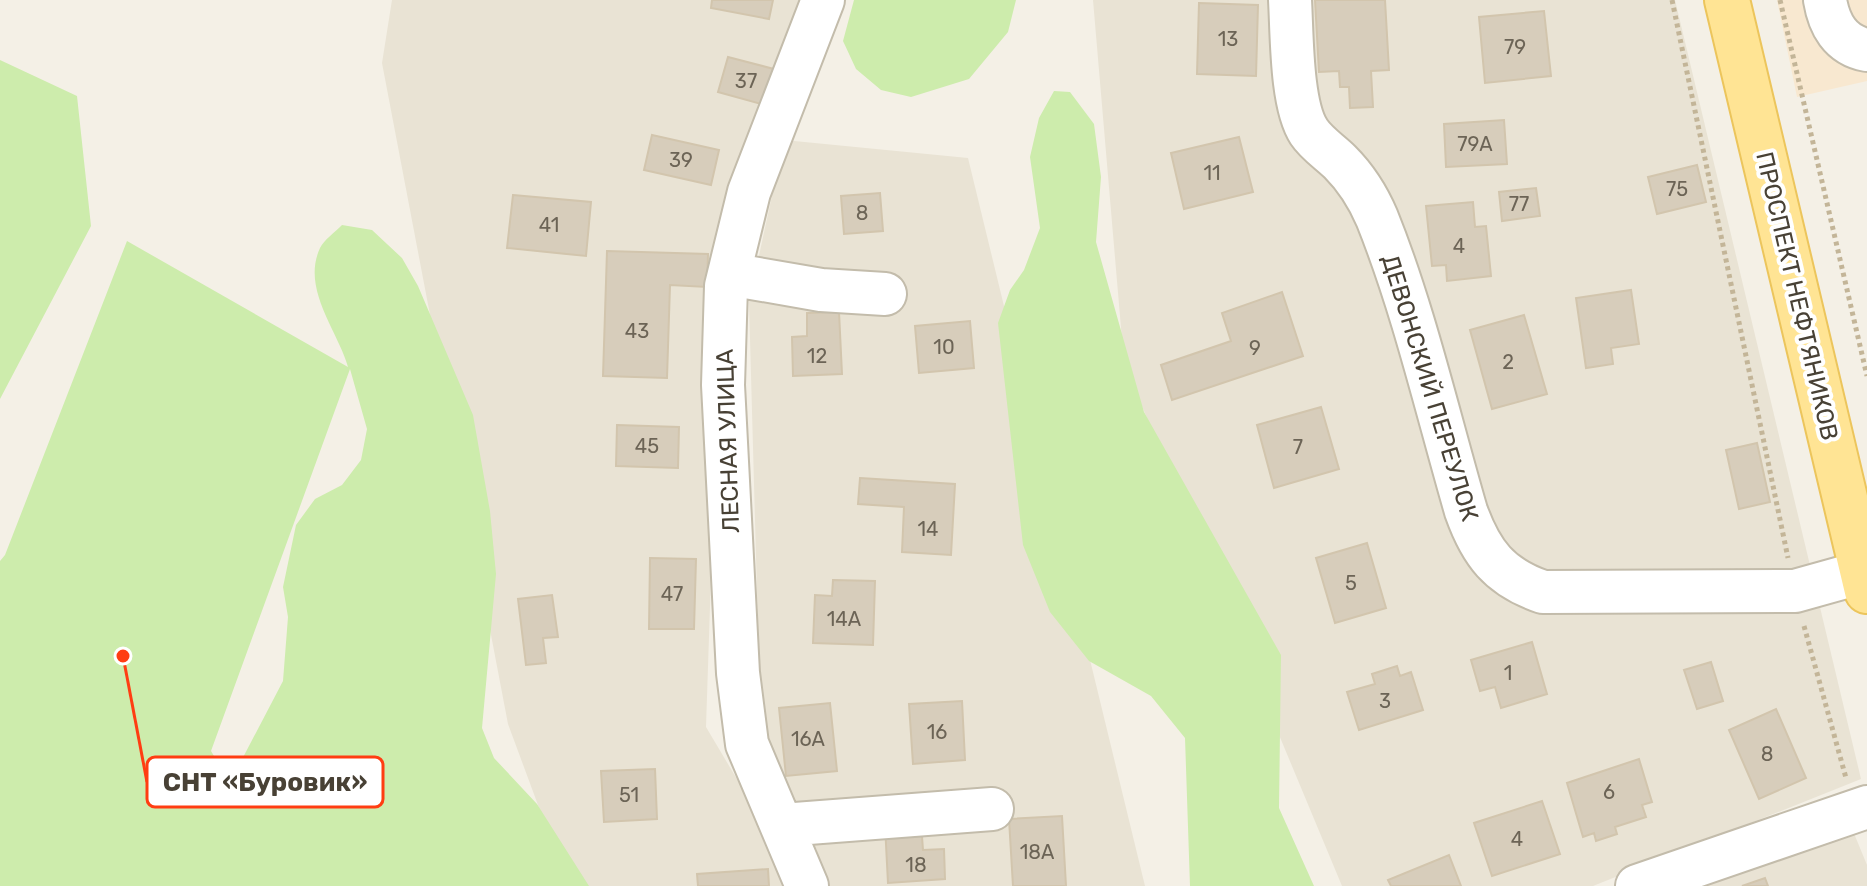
<svg xmlns="http://www.w3.org/2000/svg" width="1867" height="886" font-family="Rubik,sans-serif">
	<rect width="100%" height="100%" fill="#f4f0e6"/>
	<path fill="#e9e3d4" d="M392,0H805L723,216L706,727L779,850L782,886H568L508,724L382,63Z
		M1093,0H1675L1861,779L1593,886H1342L1124,363Z
		M784,140L968,158L1145,886H820L817,850L762,774L749,302Z
		M1853,831L1867,865V886H1693Z"/>
	<path fill="#f8e8d0" d="M1777,0H1867V81L1797,97Z"/>
	<path fill="#cdecac" fill-rule="evenodd" d="M854,0H1016L1008,32L969,79L911,97L881,90L856,69L843,41Z
		M0,60L77,96L91,226L0,399Z
		M1054,91L1070,92L1094,124L1101,177L1096,242L1144,412L1281,655L1279,808L1314,886H1190L1185,738L1151,696L1089,661L1050,612L1023,545L998,323L1010,290L1024,270L1040,228L1030,157L1039,118Z
		M342,225L372,230L402,258L418,286L473,415L490,511L496,574L482,728L494,758L537,804L589,886H0V561L5,555L127,241L348,367C338,331 301,289 320,248C324,240 335,232 342,225ZM350,369L367,429L361,460L342,485L315,499L296,525L283,587L288,617L283,681L238,767L226,776L211,751Z"/>
	<path fill="#d7cdbb" stroke="#d2c5ad" stroke-width="2" d="M712,0H773L769,19L711,8Z
		M1315,0H1385L1389,70L1371,71L1373,107L1350,108L1349,87H1340L1339,71L1319,72Z
		M1199,3L1258,5L1256,76L1197,74Z
		M1544,11L1551,76L1485,83L1479,17Z
		M728,57L774,69L765,105L718,92Z
		M1504,120L1507,164L1446,167L1444,124Z
		M652,135L719,150L711,185L644,170Z
		M1239,137L1253,192L1184,209L1171,153Z
		M1697,165L1706,202L1657,214L1648,177Z
		M1536,188L1540,216L1502,221L1499,192Z
		M880,193L883,231L844,234L841,196Z
		M513,195L591,202L586,256L507,248Z
		M1473,202L1475,227L1486,226L1491,276L1447,281L1446,265L1432,266L1426,206Z
		M607,251L708,254L707,287L670,285L667,378L603,376Z
		M1631,290L1639,344L1611,348L1613,364L1586,368L1576,298Z
		M1282,292L1303,356L1172,400L1161,365L1231,341L1222,313Z
		M839,312L842,374L793,376L792,337L807,336V313Z
		M1524,315L1547,394L1492,409L1470,330Z
		M970,321L974,368L919,373L915,326Z
		M1321,407L1339,469L1274,488L1257,425Z
		M617,425L679,427L678,468L616,466Z
		M1757,443L1770,502L1739,509L1726,450Z
		M860,478L955,484L951,555L902,552L904,507L858,504Z
		M1367,543L1386,608L1335,623L1316,558Z
		M650,558L696,559L694,629H649Z
		M833,580L875,581L873,645L813,643L815,595L832,596Z
		M552,595L558,637L543,638L546,663L526,665L518,599Z
		M1532,642L1547,694L1501,708L1495,687L1480,691L1471,660Z
		M1711,662L1723,701L1697,709L1684,670Z
		M1397,666L1400,676L1411,672L1423,710L1359,730L1347,692L1375,684L1372,674Z
		M962,701L965,760L913,764L909,704Z
		M830,703L837,771L786,776L779,708Z
		M1776,709L1806,778L1759,799L1729,730Z
		M1639,759L1652,802L1642,805L1646,817L1615,827L1617,834L1596,841L1594,833L1583,837L1567,783Z
		M655,769L657,819L604,822L601,771Z
		M1542,801L1560,854L1492,876L1474,823Z
		M1062,816L1066,886H1013L1009,819Z
		M921,823L923,850L944,849L945,879L888,883L885,825Z
		M1449,855L1461,886H1391L1388,880Z
		M768,869L769,886H698L697,874Z
		M1765,878L1768,886H1742Z"/>
	<g fill="none" stroke-linecap="round" stroke-linejoin="round">
		<g stroke="#c3bcab" stroke-width="46">
			<path id="minor" d="M1290,0C1292,34 1291,105 1309,132C1317,144 1330,152 1340,162C1356,178 1368,197 1377,218C1414,310 1438,415 1466,511C1481,553 1499,577 1543,592L1795,591L1863,572
				M1825,0C1829,24 1840,45 1867,50
				M729,274L821,290L885,294
				M782,825L992,809
				M807,886L747,744L738,673L723,385L726,286L749,192L823,0
				M1637,886L1867,807"/>
		</g>
		<g stroke="#ecc55c" stroke-width="48">
			<path id="major" d="M1727,0L1867,591"/>
		</g>
		<path stroke="#c3b598" stroke-width="5" stroke-dasharray="4 4" stroke-linecap="butt" d="M1672,0L1788,558
			M1780,0L1867,376
			M1804,626L1846,778"/>
		<use href="#minor" stroke="#fff" stroke-width="42"/>
		<use href="#major" stroke="#ffe494" stroke-width="44"/>
	</g>
	<g text-anchor="middle" stroke-width="8" stroke-linejoin="round" paint-order="stroke">
		<g font-size="20" fill="#6c6456">
			<text x="1228" y="46">13</text>
			<text x="1515" y="54">79</text>
			<text x="746" y="88">37</text>
			<text x="1475" y="151">79А</text>
			<text x="681" y="167">39</text>
			<text x="1212" y="180">11</text>
			<text x="1677" y="196">75</text>
			<text x="1519" y="211">77</text>
			<text x="862" y="220">8</text>
			<text x="549" y="232">41</text>
			<text x="1459" y="253">4</text>
			<text x="637" y="338">43</text>
			<text x="944" y="354">10</text>
			<text x="1255" y="355">9</text>
			<text x="817" y="363">12</text>
			<text x="1508" y="369">2</text>
			<text x="647" y="453">45</text>
			<text x="1298" y="454">7</text>
			<text x="928" y="536">14</text>
			<text x="1351" y="590">5</text>
			<text x="672" y="601">47</text>
			<text x="844" y="626">14А</text>
			<text x="1508" y="680">1</text>
			<text x="1385" y="708">3</text>
			<text x="937" y="739">16</text>
			<text x="808" y="746">16А</text>
			<text x="1767" y="761">8</text>
			<text x="1609" y="799">6</text>
			<text x="629" y="802">51</text>
			<text x="1517" y="846">4</text>
			<text x="1037" y="859">18А</text>
			<text x="916" y="872">18</text>
		</g>
		<g font-size="24" fill="#484135" stroke="#fff">
			<text transform="translate(1797 296) rotate(77)" y="8">ПРОСПЕКТ НЕФТЯНИКОВ</text>
			<text transform="translate(1430 388) rotate(73)" y="8">ДЕВОНСКИЙ ПЕРЕУЛОК</text>
			<text transform="translate(728 441) rotate(-92)" y="8">ЛЕСНАЯ УЛИЦА</text>
		</g>
	</g>
	<path fill="none" stroke="#ff3d12" stroke-width="3" d="M123 656L147 782"/>
	<circle fill="#ff3d12" stroke="#fff" stroke-width="3" cx="123" cy="656" r="8"/>
	<rect fill="#fff" stroke="#ff3d12" stroke-width="3" x="147" y="757" width="236" height="50" rx="8"/>
	<g font-size="26" text-anchor="middle" font-weight="bold" fill="#484135">
		<text x="265" y="791">СНТ «Буровик»</text>
	</g>
</svg>
